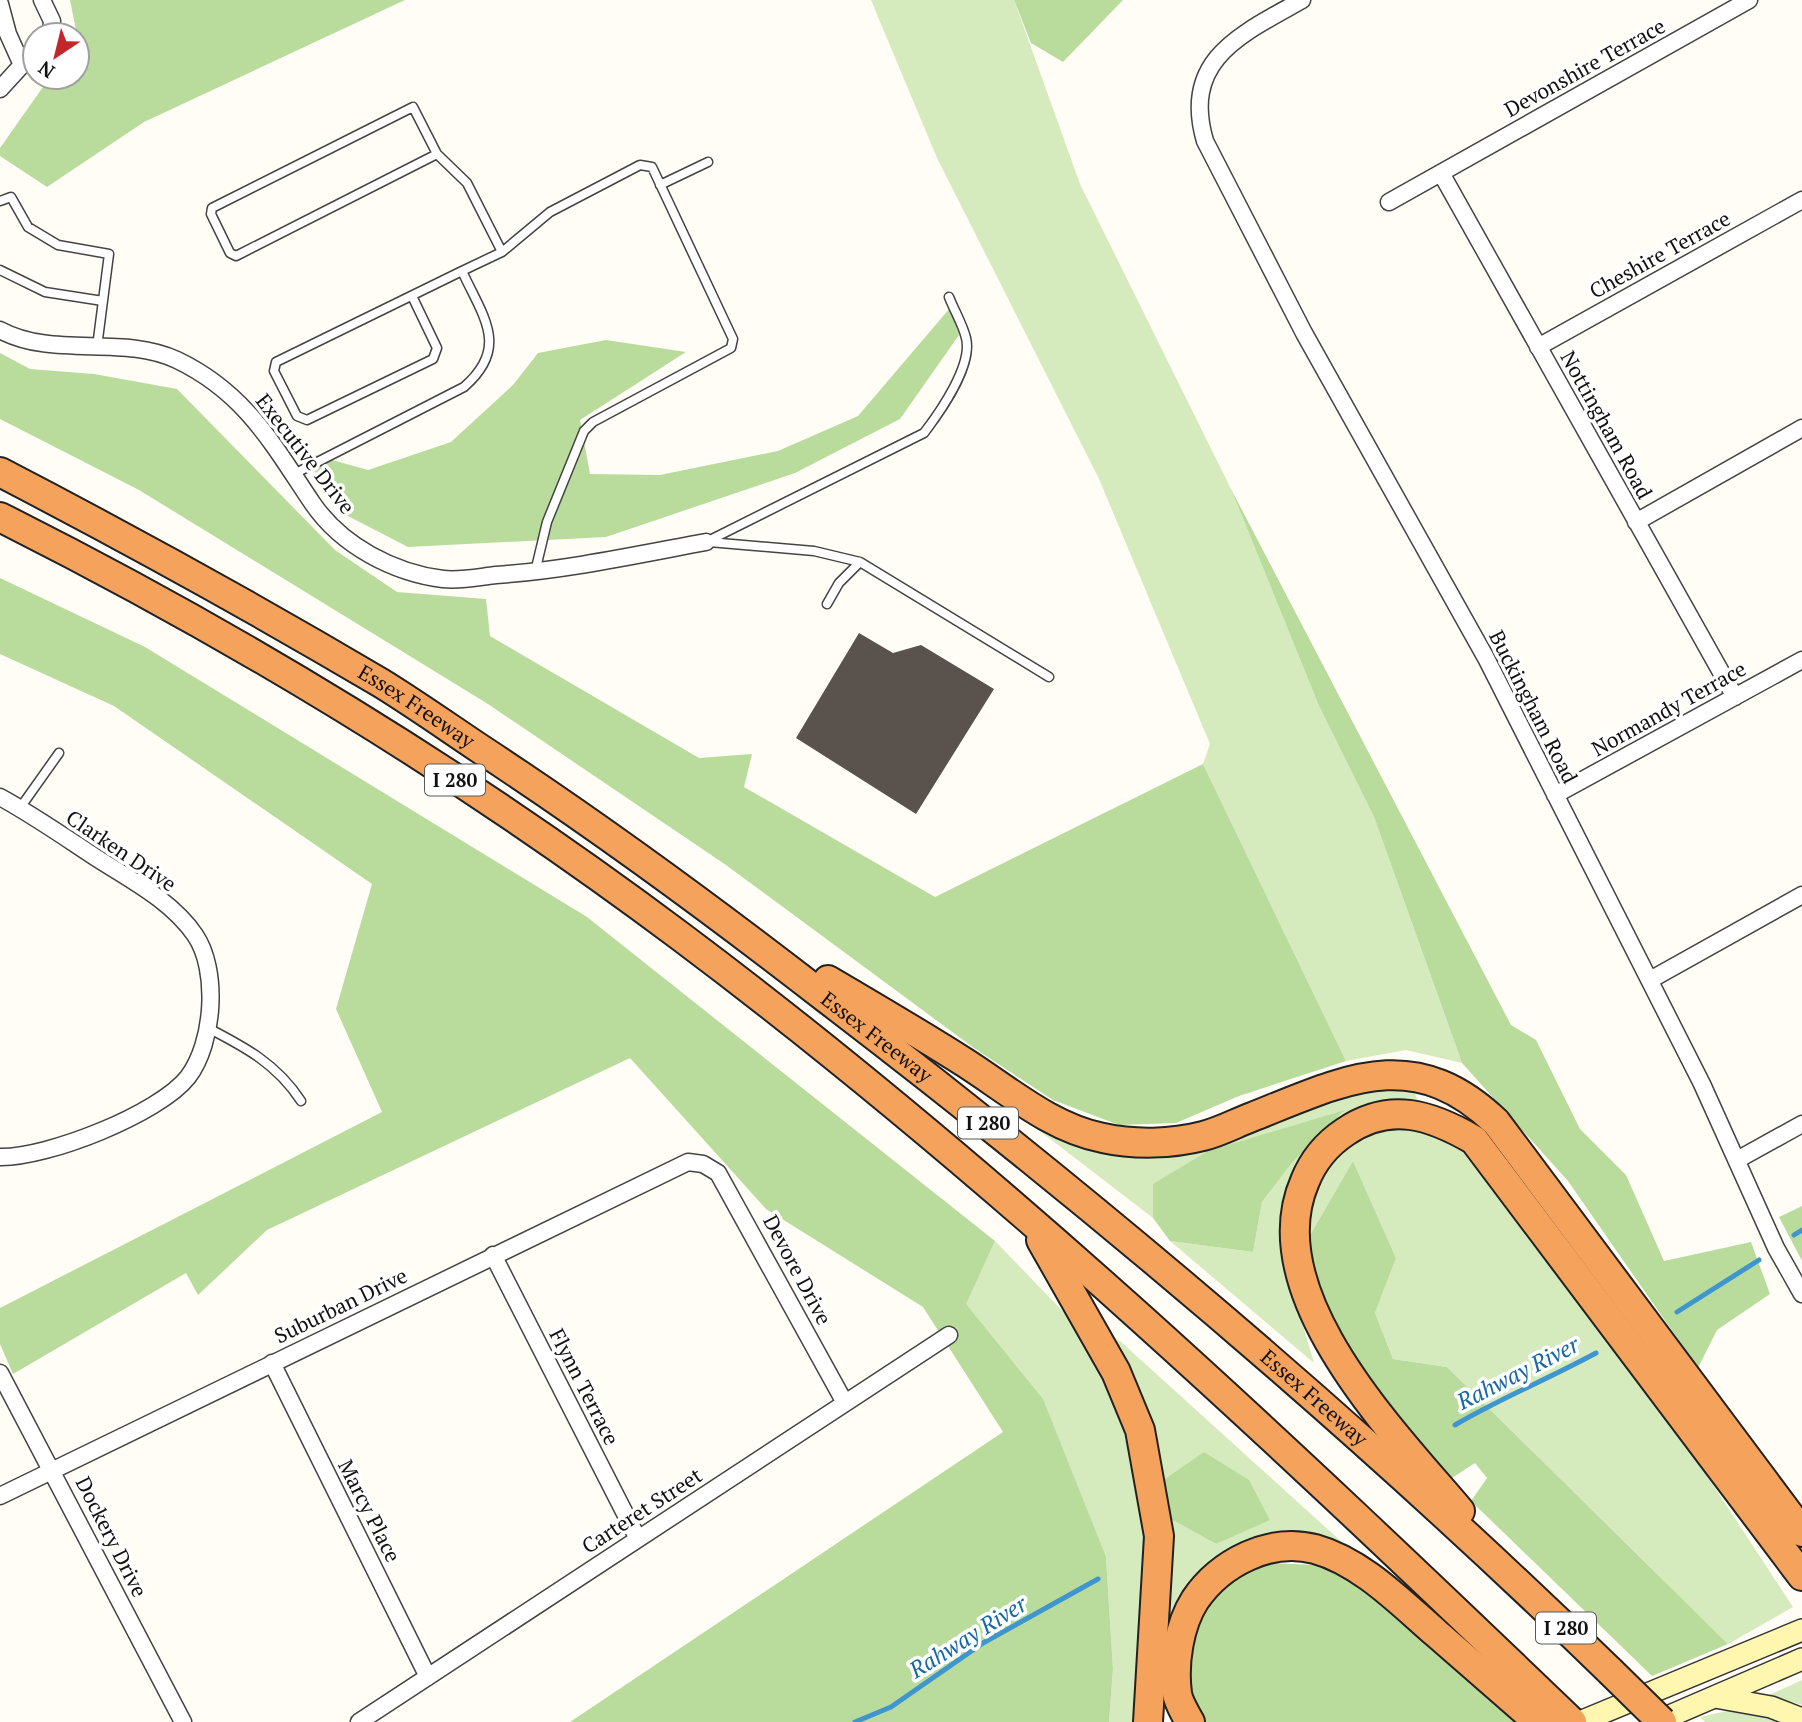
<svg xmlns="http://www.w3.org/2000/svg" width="1802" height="1722" font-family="'PT Serif',serif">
	<rect width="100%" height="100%" fill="#fffdf5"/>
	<path fill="#d5ebbd" d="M871,0H1014L1080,184L1231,489L1319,706L1374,817L1462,1063L1406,1050L1346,1061L1203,764L1210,744L1099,479L937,158Z
		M1413,1089L1421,1108L1364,1111L1291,1193L1281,1252L1314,1363L1170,1241L1253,1252L1262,1202L1292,1163L1344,1112L1154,1184L1153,1218L1036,1128L1149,1159L1191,1150L1368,1091Z
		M1377,1130H1411L1444,1136L1481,1166L1679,1433L1793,1607L1728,1644L1447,1367L1393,1359L1375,1313L1396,1258L1353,1161L1309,1237V1189L1340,1150Z
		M995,1241L1075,1324L1123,1407L1144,1500L1143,1644L1137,1722H1109L1113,1669L1106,1557L965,1304Z
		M1105,1335L1120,1341L1344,1544L1288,1534L1203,1571L1167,1622L1169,1518L1216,1544L1270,1519L1162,1481Z
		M1802,1680V1705L1769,1695Z
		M1731,1710L1781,1720L1785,1722H1705L1700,1717Z"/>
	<path fill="#b9dc9c" d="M70,0H405L144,122L47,187L0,156V148L50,77H77V35Z
		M1014,0H1123L1063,62L1031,43Z
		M950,308L959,335L900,419L795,473L606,537L408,547L346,515L300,451L368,470L451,442L513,385L538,353L606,340L686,352L580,420L590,474L660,475L778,451L858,416Z
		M0,353L30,369L94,374L177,389L335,550L397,592L486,599L490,636L699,758L752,754L744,787L935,897L1203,764L1346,1061L1239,1096L1176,1123L1119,1125L1053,1100L974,1048L726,865L488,704L139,490L0,419Z
		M1231,489L1511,1025L1536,1040L1580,1129L1626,1175L1664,1261L1751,1242L1770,1294L1717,1330L1698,1368L1568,1181L1462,1063L1374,817L1319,706Z
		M0,578L145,647L587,917L995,1241L966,1304L1043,1399L1106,1557L1113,1669L1109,1722H570L1003,1432L923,1307L766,1209L630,1058L267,1230L198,1295L186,1273L13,1374L0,1344V1308L382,1112L336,1009L372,884L114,706L0,654Z
		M1345,1110L1292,1163L1262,1202L1253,1252L1170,1241L1153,1218V1184L1208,1151Z
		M1353,1161L1396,1258L1375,1313L1393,1359L1447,1367L1728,1644L1652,1676L1471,1501L1487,1478L1475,1463L1452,1478L1359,1378L1311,1284L1309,1237Z
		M1802,1206V1261L1779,1217Z
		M1204,1452L1249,1480L1270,1520L1216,1544L1169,1518L1162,1481Z
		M1268,1563L1316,1565L1360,1585L1520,1722H1201L1188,1683L1198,1621L1222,1586Z"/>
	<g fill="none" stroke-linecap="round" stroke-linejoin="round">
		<path stroke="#3f96cf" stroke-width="5" d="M1794,1235L1802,1230
			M1677,1312L1759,1260
			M1455,1425C1501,1398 1550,1378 1596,1353
			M855,1722L891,1707L983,1643L1098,1579"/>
	</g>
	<path fill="#5a524d" d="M859,633L893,653L921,645L994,689L916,814L796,738Z"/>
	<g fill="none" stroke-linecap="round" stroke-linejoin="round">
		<g stroke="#444" stroke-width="11">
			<path id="lane" d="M437,154L236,256L230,253L211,214L212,208L413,107L437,154L467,183L502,252
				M660,185L708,162
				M0,201L11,197L28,227L58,245L109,254L97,347
				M0,270L45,292L103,301
				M412,296L437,348L433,359L307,420L297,416L274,371L276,362L462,271
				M294,474L464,387C510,347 483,317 462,271L502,252L550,212L640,165L652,167L733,339L731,348L593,422L584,431L547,522L535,572
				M706,542L924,433C940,412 973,365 966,338C963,325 954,310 949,297
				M709,542L814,551L860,562L1049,677
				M827,604L839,583L860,562
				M20,808L59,753
				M206,1027C245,1047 277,1064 301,1101"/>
		</g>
		<g stroke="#444" stroke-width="19">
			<path id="street" d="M42,0L52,21L51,35
				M1302,0C1242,34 1181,59 1205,141L1304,333L1486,658L1702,1084L1776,1248L1802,1294
				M0,4L8,34L22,65
				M0,89L22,65L35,56
				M1441,173L1735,697
				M1389,202L1749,0
				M0,330C54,359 122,334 177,360C246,393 273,445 313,504C342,546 394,573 443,579C460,581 479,577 496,575C567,570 636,555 706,542
				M1538,347L1802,200
				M1636,522L1802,428
				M1555,795L1802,660
				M0,797C33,815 63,836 95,857C129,879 171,900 195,935C219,970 214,1043 188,1077C159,1114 47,1158 0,1157
				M1650,980L1802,895
				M1737,1160L1802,1124
				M493,1255L638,1539
				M272,1363L428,1677
				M0,1373L183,1722
				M0,1496L688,1162L703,1164L718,1173L845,1403
				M359,1722L949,1335"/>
		</g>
		<g stroke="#333" stroke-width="24">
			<path id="secondary" d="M1715,1697L1771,1707L1802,1719
				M1580,1722L1802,1630
				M1656,1722L1802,1659"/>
		</g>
		<g stroke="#222" stroke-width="32">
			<g id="highway">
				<path id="s1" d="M0,472C129,539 256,609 381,683C415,704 449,728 482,750C601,828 715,912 827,999C1099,1207 1365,1433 1610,1671"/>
				<path d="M0,517C237,636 468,777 680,936C998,1174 1286,1448 1572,1722"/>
				<path d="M828,980C874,1007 920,1034 964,1062C1008,1090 1051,1128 1103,1138C1135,1145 1172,1144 1203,1136C1220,1132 1236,1123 1252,1117C1345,1080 1413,1043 1496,1122L1802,1532"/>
				<path d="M1041,1240L1116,1372L1140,1430L1159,1536L1148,1722"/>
				<path d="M1460,1511C1394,1433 1256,1293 1305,1181C1313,1161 1327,1144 1345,1132C1390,1101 1431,1115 1474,1140L1802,1576"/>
				<path d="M1190,1722C1185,1713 1178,1702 1177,1693C1173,1663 1179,1625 1195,1600C1220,1563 1270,1537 1315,1549C1362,1562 1401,1603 1437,1634C1470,1663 1504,1692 1538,1722"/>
			</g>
		</g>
		<use href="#lane" stroke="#fff" stroke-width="8"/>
		<use href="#street" stroke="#fff" stroke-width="16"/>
		<use href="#secondary" stroke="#fff6b0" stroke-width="21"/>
		<use href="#highway" stroke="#f5a25d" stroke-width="28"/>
		<g stroke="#222" stroke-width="32" stroke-linecap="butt">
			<path id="highway-bridge" d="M1610,1671L1662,1722"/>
		</g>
		<use href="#highway-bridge" stroke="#f5a25d" stroke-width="28"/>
	</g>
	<g text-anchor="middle" stroke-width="7" stroke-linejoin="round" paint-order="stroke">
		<g fill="#fff" stroke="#585858" stroke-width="2">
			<rect x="425" y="764.5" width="60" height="31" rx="5"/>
			<rect x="958" y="1107.5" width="60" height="31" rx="5"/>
			<rect x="1536" y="1612.5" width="60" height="31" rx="5"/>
		</g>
		<g font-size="19" font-weight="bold" fill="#111">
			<text x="455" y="787">I 280</text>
			<text x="988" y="1130">I 280</text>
			<text x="1566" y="1635">I 280</text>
		</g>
		<g font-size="21" fill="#111" stroke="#fff">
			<text transform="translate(1585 68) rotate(-29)" y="7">Devonshire Terrace</text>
			<text transform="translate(1660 255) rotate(-29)" y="7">Cheshire Terrace</text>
			<text transform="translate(1606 425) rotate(61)" y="7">Nottingham Road</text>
			<text transform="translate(305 454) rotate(52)" y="7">Executive Drive</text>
			<text dy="7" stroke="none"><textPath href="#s1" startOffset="478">Essex Freeway</textPath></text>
			<text transform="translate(1533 707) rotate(63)" y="7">Buckingham Road</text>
			<text transform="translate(1669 709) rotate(-29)" y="7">Normandy Terrace</text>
			<text transform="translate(121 851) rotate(34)" y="7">Clarken Drive</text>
			<text dy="7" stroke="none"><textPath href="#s1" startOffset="1045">Essex Freeway</textPath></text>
			<text transform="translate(797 1270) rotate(62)" y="7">Devore Drive</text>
			<text transform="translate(341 1306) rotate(-26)" y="7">Suburban Drive</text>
			<text transform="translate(584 1387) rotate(63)" y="7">Flynn Terrace</text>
			<text dy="7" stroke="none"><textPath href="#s1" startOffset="1612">Essex Freeway</textPath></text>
			<text transform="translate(369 1511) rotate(63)" y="7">Marcy Place</text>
			<text transform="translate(642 1511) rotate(-33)" y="7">Carteret Street</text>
			<text transform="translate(111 1537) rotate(63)" y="7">Dockery Drive</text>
		</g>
		<g font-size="23" font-style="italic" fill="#1768a6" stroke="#fff">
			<text transform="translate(1518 1373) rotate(-27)" y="8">Rahway River</text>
			<text transform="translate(968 1637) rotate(-32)" y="8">Rahway River</text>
		</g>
	</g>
	<g transform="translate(56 56) rotate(215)"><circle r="33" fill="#ffffff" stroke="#a0a0a0" stroke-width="2"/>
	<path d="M0-5L12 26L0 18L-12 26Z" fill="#c4262e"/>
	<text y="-10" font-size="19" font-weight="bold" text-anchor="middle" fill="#111111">N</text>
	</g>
</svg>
